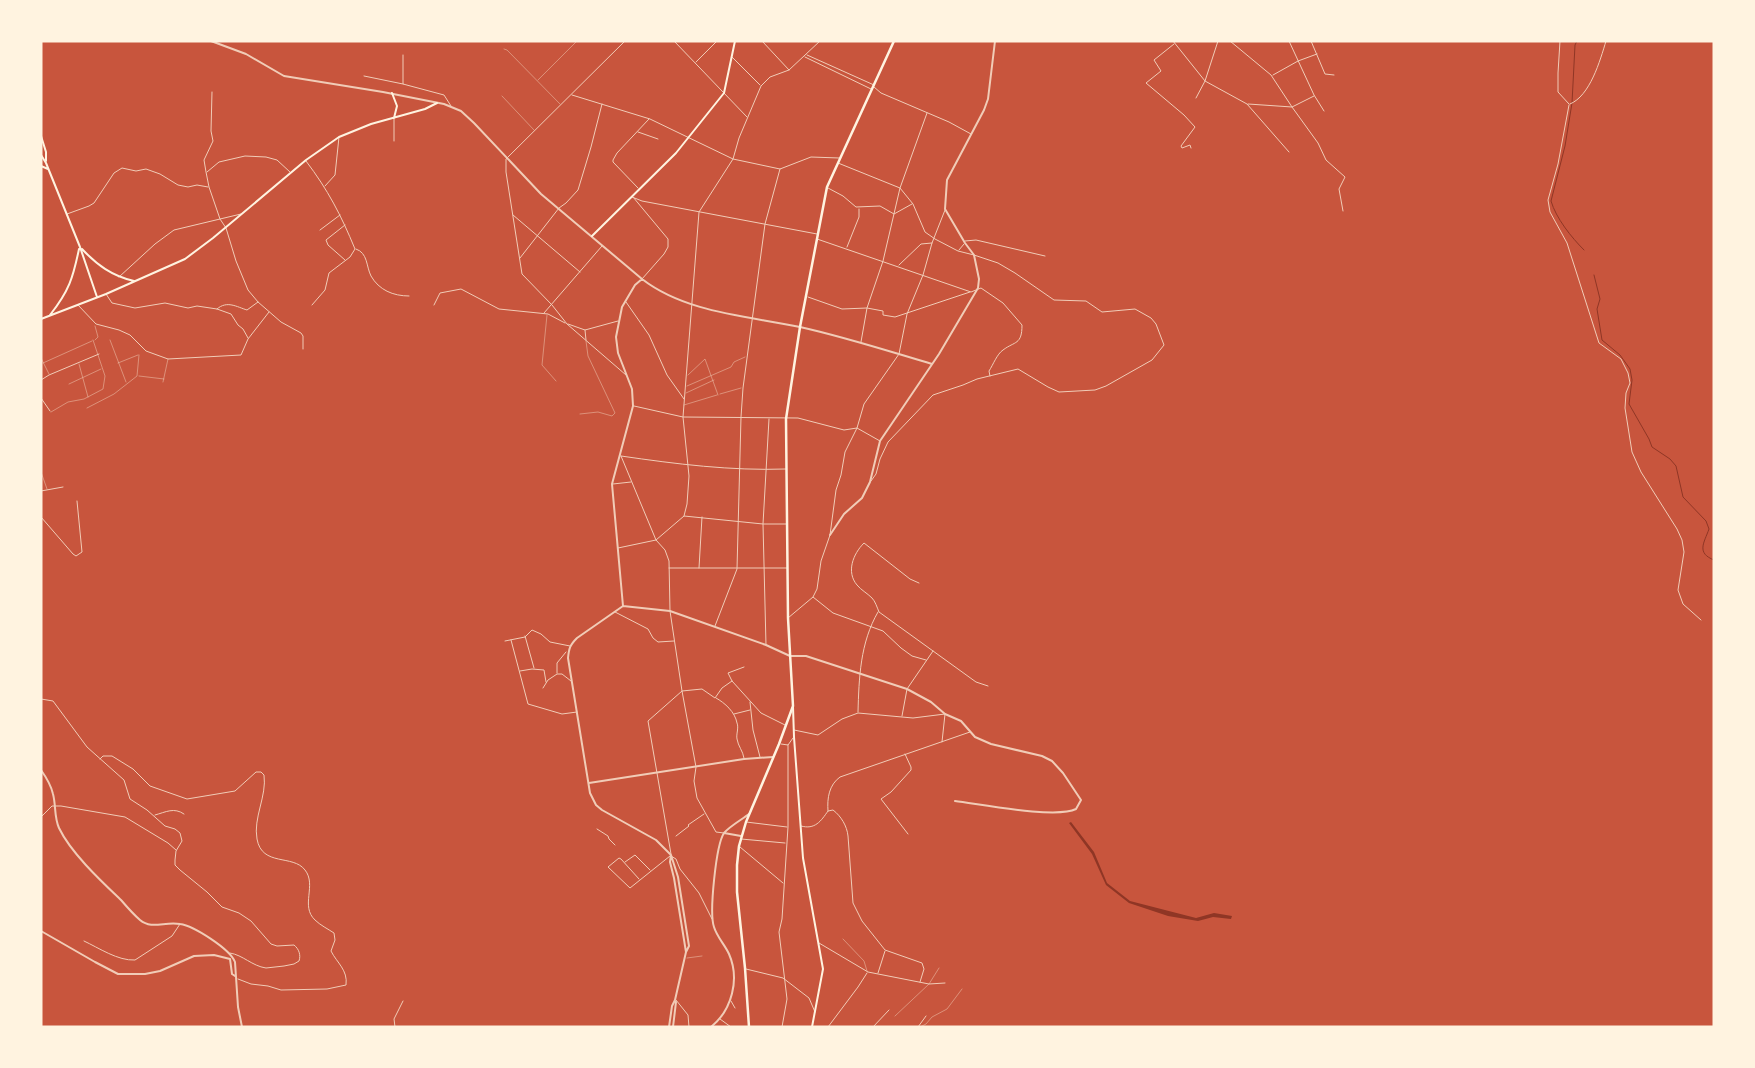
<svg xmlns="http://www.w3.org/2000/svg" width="1755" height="1068" font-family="'Space Grotesk',sans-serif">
	<rect width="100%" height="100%" fill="#c8553d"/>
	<path fill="#8f3625" d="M1071,822L1094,852L1107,883L1130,901L1196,918L1214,913L1232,916L1231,919L1213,917L1198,921L1168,916L1129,903L1106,885L1092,854L1069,823Z"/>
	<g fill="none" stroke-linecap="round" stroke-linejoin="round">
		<path stroke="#8f3625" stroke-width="1" d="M1577,41L1575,45L1572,103L1565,146L1551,201C1556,218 1571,237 1584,250
			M1594,275L1600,299L1597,309L1602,340L1620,355L1630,369L1632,380L1629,404L1649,439L1652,447L1670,459L1676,466L1683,497L1706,521L1709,529C1704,543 1696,553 1714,560"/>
		<path stroke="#f1ccb7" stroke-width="0.5" d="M504,49L507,50L560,104
			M538,80L577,41
			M502,96L534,130
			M547,315L542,365L556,381
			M95,340L98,337L95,326
			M110,340L126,382
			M41,358L49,374
			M43,363L92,341
			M118,363L138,355
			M79,364L88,397
			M688,375L705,359L718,395
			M139,376L164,379
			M163,382L168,359
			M69,384L101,369
			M687,386L731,367L734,362L745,357
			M686,393L714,380
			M720,394L741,388
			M684,405L717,395
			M87,408L114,394L137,376L139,355
			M51,412L68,402L84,399L103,389L105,376L93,340
			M580,414L598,412L612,416L615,413L588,356L586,341
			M41,472L47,489
			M843,939L864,961L867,971
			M687,958L702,956
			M895,1016L929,984L939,968
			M920,1027L926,1024L932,1017L947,1009L962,989"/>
		<path stroke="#f1ccb7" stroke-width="1" d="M676,836L689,826L688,825L704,814"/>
		<path stroke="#f1ccb7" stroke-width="1" d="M625,41L506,159V172L522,274L552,305L567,324L626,375
			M674,41L747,117
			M762,41L789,70
			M1173,41L1205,81L1247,104L1289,152
			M1230,41L1271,75L1292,107L1318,143L1326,160L1345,177L1339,189L1343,211
			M1289,41L1314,95L1324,111
			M1311,41L1325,74L1334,75
			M1560,41L1558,73V92L1569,104
			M1174,44L1154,60L1161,71L1146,83L1184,115L1195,127L1181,146L1182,148L1190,145L1191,148
			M403,55V84L444,95L451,106
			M807,55L874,85
			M732,57L760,85
			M805,57L871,89
			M696,62L717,41
			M1273,75L1298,61L1317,54
			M364,76L403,84
			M874,87L881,93L949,122L971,134
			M212,92L211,131L213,141L204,160L206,172L209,187L220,219L226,228L236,261L248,290L258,302L281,322L301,333L303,336V349
			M572,95L650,119L733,159L780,169L811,157L839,158
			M1196,98L1205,81L1218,41
			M1248,104L1292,107L1314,96
			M1570,104C1590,96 1600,61 1606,41
			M1569,105L1558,164L1548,200L1550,212L1567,243L1599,343L1621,359L1628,373L1630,383L1626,393L1625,408L1632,452L1641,472L1677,529L1682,540L1684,552L1678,590L1683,604L1701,620
			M638,132L658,139
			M394,141V119
			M306,161C328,190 341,215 355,249L350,257L329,273L325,290L312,305
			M838,163L900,188L913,204L925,232L935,239L958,251L974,255L998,263L1015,273L1054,300L1086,301L1102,312L1135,309L1151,318L1156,324L1164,345L1152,360L1106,386L1095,390L1059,392L1048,387L1018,369L977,379L963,385L933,395L888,442L880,459L876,474L871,481
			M207,172L219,162L245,156L266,157L277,160L290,172
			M325,186L335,175L339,137
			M638,188L613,162V160L617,153L649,119
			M828,188L843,196L856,207L880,206L894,214L912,204
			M632,197L642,201L817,234
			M633,197L668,239V247L664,254L642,279
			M67,214L89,206L94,203L114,173L122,168L136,171L146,169L160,174L178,185L188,187L197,185L208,187
			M513,215L580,272
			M320,230L340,215
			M817,239L971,292L981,288L1003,303L1022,325C1022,345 1015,341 1003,350C997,354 993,365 989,371L990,376
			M965,241L976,240L1045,256
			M847,247L859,217V209
			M356,249C368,253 366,266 371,276C379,290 393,296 409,296
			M959,250L964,244
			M520,258L559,208L566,203L578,190L591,147L602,104
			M345,260L328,245L326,240L345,225
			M899,265L921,244L932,243
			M119,277L155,244L174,230L241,214
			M106,294L112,303L135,308L165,303L188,308L197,306L217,309L231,314L238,325L243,329L248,338
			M808,297L842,309L867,308L883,311V315L895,317L970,292
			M626,302L649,335L667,375L684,399
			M78,305L96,324L119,330L130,335L146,351L168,359L241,355L248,339L269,312
			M434,305L440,293L461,289L499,309L548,314L565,323
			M217,309C227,300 237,307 247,310L258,302
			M544,313L602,246
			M568,324L585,330L618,321
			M585,330L586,340
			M861,342L867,308L883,261L900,188L927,113
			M41,380L49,375L99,354
			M41,398L50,411
			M634,406L683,417L798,418L844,430L857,428L880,441
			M621,456L656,540L665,550L669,561L670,611L682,691L696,767L694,781L697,798L716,832L724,833
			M621,456C676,464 731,471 786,469
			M613,484L631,482
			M41,491L63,487
			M684,516L687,504L689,476L683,417L699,212L733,159L739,138L761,86L770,77L789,70L820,41
			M41,517L73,554L76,556L82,552L77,501
			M618,548L656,540L684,516L763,524H786
			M669,568H787
			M699,568L702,517
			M919,583L910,579L864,543C853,554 846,572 857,585C861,590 867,593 872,598C875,601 877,607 879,612L976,682L988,686
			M813,597L817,589L821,561L830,535L836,490L841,475L845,452L857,428L864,404L899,354L907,314L923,275L932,243L945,210
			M615,612L648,629L653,638L658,642L674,641
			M788,618L813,597L833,613L883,631L901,648L912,656L926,660
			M715,626L737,569L741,417L743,388L765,224L780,169
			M525,636L534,668
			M511,640L528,704L562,714L577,712
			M505,641L525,637L532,630L541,634L550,642L570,646
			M766,645L763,524L769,419
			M744,667L728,673L732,681L761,713L785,725
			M520,671L532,669L544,670L546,682
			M557,673V663L566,652
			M543,688L548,680L557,674H562L571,681
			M716,698C725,703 735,712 737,723C739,728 736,734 737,739C738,746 743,751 744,758
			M41,699L53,701L87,747L124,780L130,799L147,810L165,826L175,829L180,833L182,841L176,851L175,860V865L180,870L207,892L222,907L239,913L251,921L271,944L277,946L294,945C299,949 301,955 299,961L294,964L284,966L266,968C252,966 243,955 230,953
			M750,702L753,730L760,757
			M858,712C859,678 860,643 878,612
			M734,714L750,710
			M902,716L907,689L933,651
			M794,730L818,735L842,719L858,713L913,718L945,714L942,742
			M781,744L788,745L793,738
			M905,754L911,767V770L891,792L881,799L908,834
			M100,759L103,756H112L133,769L150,786L187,799L235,791L256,772H261L264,775C267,796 253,818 257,839C262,867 293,854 305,870C317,885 300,906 315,920C320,925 328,929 334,933L335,940L331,951C337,963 348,970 346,985L327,989L281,990L268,986L251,984L238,979
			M828,811C827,798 829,785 840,777L970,732
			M155,815C166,812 174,807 184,814
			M41,817L52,806H61L125,817L168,843L176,850
			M746,822L787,827
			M801,826C815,830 821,821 828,811L833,810C841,816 847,826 848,836L853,903L862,921L885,950L922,963L924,969L920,982
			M597,829L608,836L609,839L615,845
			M741,839L785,843
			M740,847L783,883
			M671,854L648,721L682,691L702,689L715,698L722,688L732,681
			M671,856L676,859L680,869L699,893L712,919
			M625,862L635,855L650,870
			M639,879L621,859L619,858L608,867L630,888L670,856
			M84,941C99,948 118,961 135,960L172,936L180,924
			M819,943L868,972L929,984L945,983
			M746,969L783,978L809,998L815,1012
			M878,973L885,951
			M676,1000L688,1015L689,1027
			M731,1001L735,1008
			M720,1019L731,1027
			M395,1027L394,1019L403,1001
			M782,1027L787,999L779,932L782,919L788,827V745
			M828,1027L858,987L867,973
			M873,1027L889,1010
			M918,1027L926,1016"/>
		<path stroke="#f1ccb7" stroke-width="2" d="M211,41L246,54L284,76L383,92L444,104L461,111L474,123L541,194L642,279C686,313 748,316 800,327C845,337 888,351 932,364
			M830,535L844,514L862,498L870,482L880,441L939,354L978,288L979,279L974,255L965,243L945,209L947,180L984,110L988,99L995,41
			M623,606L670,611L766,645L790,656H806L907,689L931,702L945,714L961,721L975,737L991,744L1042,756L1052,761L1063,773L1081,800L1076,809C1056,819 980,804 955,801
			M623,606L577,638C570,645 569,648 568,658L590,793L596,805L602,810L656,840L671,855L678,877L689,946L686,952
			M623,606L612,484L633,406L632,389L618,353L616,337L622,307L635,285L642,279
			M41,770C46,777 51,785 53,794C56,805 54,817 59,828C71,853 101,881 121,900C127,907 133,914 140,920C152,930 165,921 180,924C194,926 230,949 235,962L238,1007L242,1027
			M589,783L744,759L773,757
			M724,833L741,836
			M41,931L95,962L118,974H145L160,971L194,956L214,955L230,959L232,974L235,976
			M669,1027L672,1006L675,1000L686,952L674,878L670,862L671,855
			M673,1027L676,1002
			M711,1027C732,1010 740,979 729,954C725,945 717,937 714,927C709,913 716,845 724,833C730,826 741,820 749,814"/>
		<path stroke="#fff3e0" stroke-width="2" d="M392,93L397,106L394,118
			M41,136L46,152V161
			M41,155L46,163L80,247L97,297
			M41,166L48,169
			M592,236L676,153L724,93L735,41
			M82,249C97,265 112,276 134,281
			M50,315C69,291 73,278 79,249
			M41,319L106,294L185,259L213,238L306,160L339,137L371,124L425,109L437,103
			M793,707L794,737L803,858L823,969L812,1027"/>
		<path stroke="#fff3e0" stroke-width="2.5" d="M749,1027L745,968L737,892V865L739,846L746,822L779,744L793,706L788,618L786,419L800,327L827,187L894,41"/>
	</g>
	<rect width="1755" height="1068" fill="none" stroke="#fff3e0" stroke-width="85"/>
</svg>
